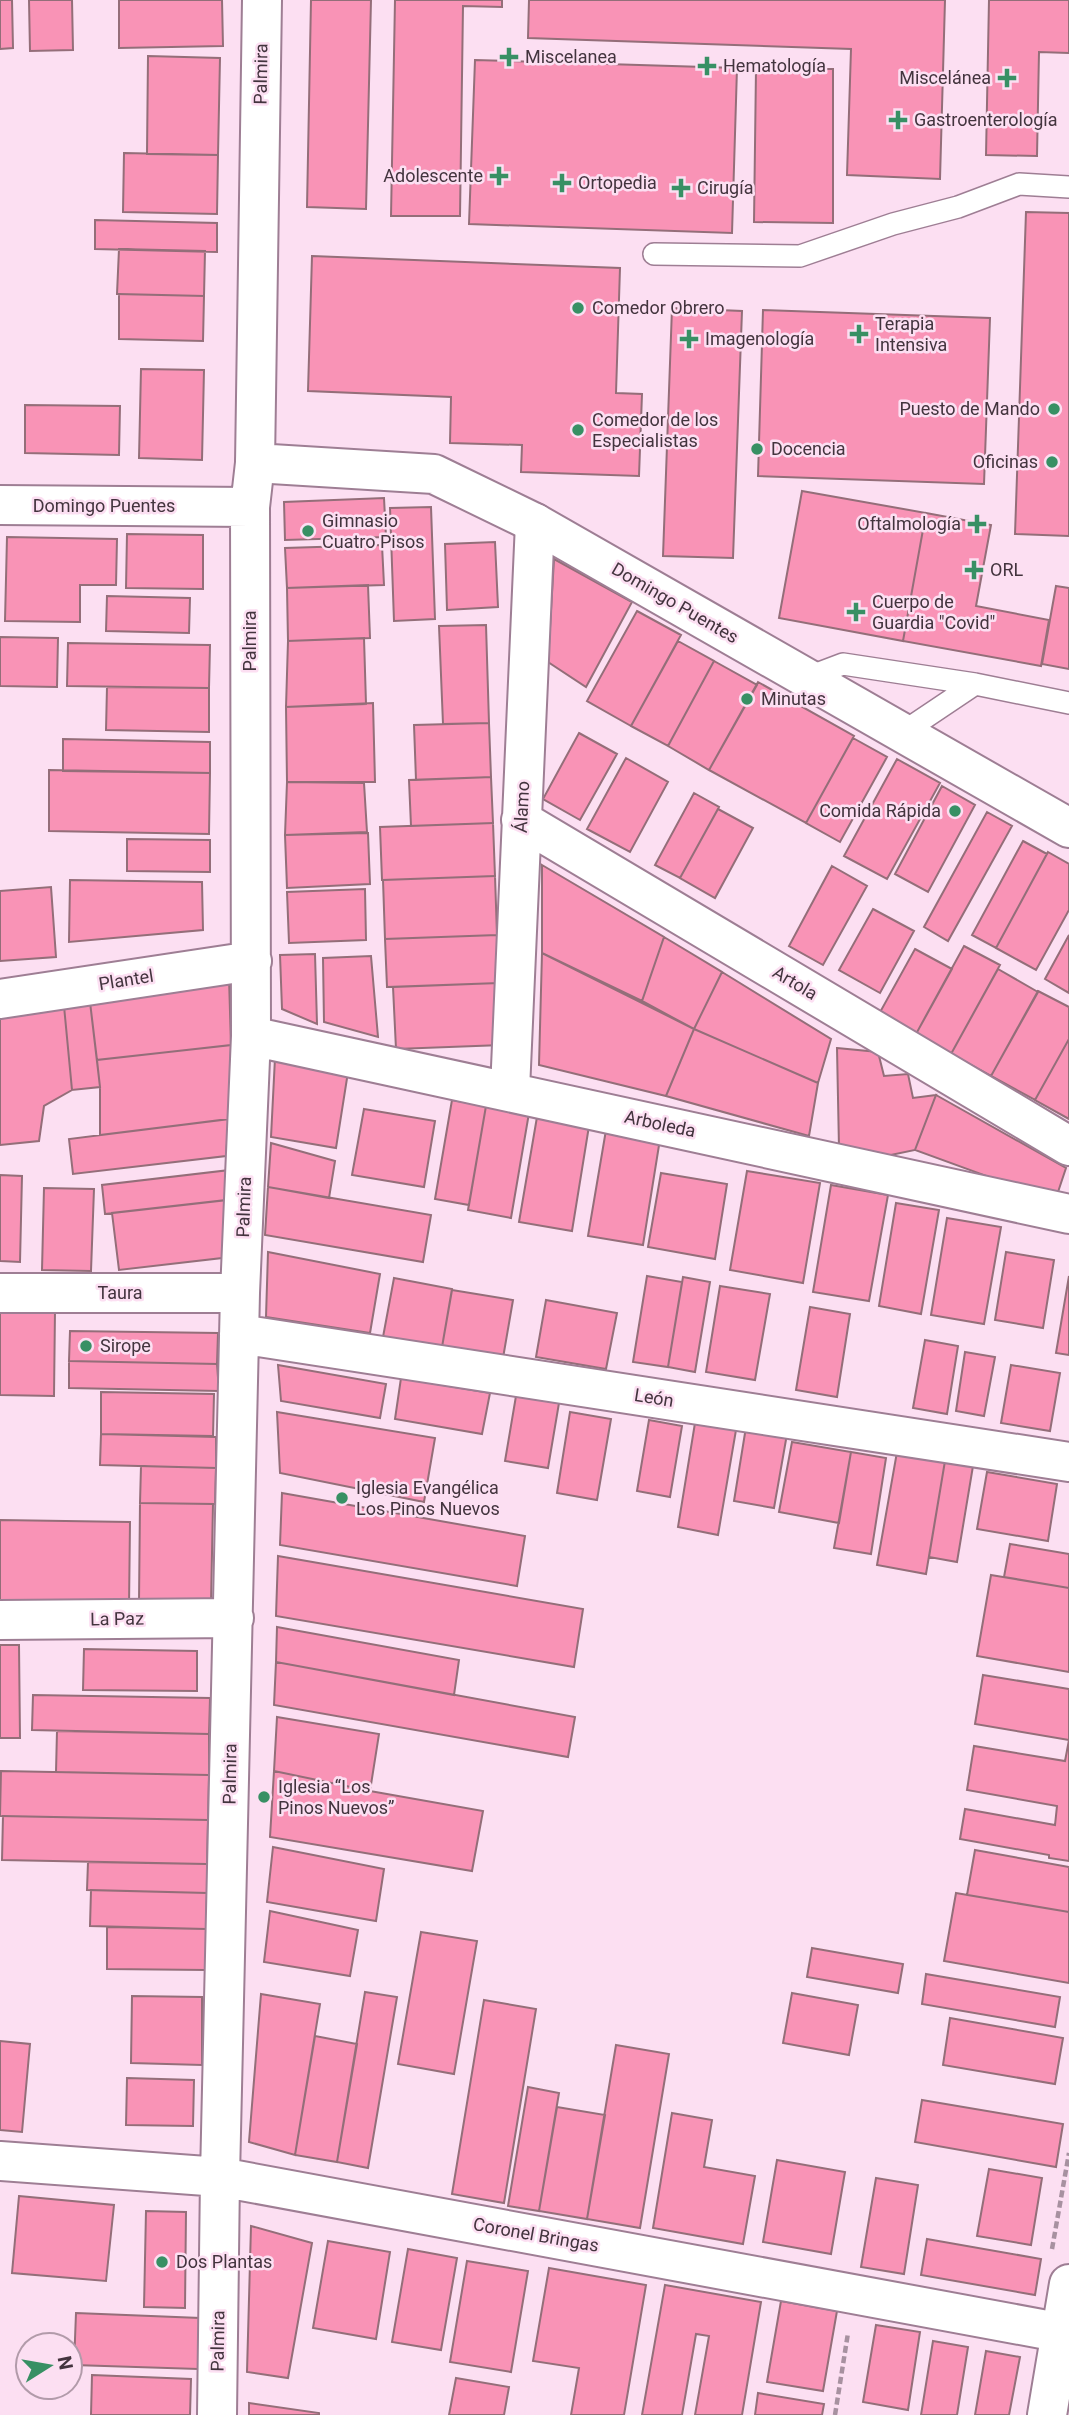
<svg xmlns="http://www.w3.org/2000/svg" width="1069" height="2415" font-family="Roboto,sans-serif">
	<rect width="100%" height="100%" fill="#fcdff2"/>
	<path fill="#f993b6" stroke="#946e79" stroke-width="2" d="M0,0H12L13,48L0,49Z
		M29,0H72L73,50L30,51Z
		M119,0H222L223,46L119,48Z
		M311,0H371L366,209L307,207Z
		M395,0H502V7L463,6L460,216H391Z
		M529,0H945L940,179L847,175L851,49L528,38Z
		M989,0H1069V53L1039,52L1037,156L986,155Z
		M148,56L220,58L218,155L147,154Z
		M475,60L737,68L732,233L469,224Z
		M756,69H833V223L754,222Z
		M124,153L218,155L217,214L123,212Z
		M1026,212L1069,213V536L1015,534Z
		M95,220L217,223V252L95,249Z
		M119,249L205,251L204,296L117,294Z
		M312,256L620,268L616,393L642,394L639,476L521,472L522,445L450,443L451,397L308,391Z
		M119,294L204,296L203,341L119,339Z
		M672,308L742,311L733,558L663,556Z
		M763,310L990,318L984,484L758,476Z
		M141,369L204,370L202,460L139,458Z
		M25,405L120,406L119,455L25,453Z
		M802,491L926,513L903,641L779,618Z
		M384,498L386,537L285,540L284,502Z
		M431,507L435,619L394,621L390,508Z
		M926,513L991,525L976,606L1049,620L1041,666L903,641Z
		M127,534L203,535V589L126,588Z
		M7,537L117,539L116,585H80V622L5,621Z
		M495,542L498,607L447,610L445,544Z
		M382,545L384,585L287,588L285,548Z
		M554,559L632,602L586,687L548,662Z
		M368,585L370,638L288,641L287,588Z
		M1056,586L1069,588V669L1042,664Z
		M107,596L190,598L189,633L106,631Z
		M637,611L681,635L631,726L587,701Z
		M486,625L489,723L443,724L439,626Z
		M0,637L58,638L57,687L0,686Z
		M364,638L366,704L286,707L288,641Z
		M678,641L714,661L668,746L631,726Z
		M68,643L210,645L209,688L67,686Z
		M714,661L757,685L709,770L668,746Z
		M758,682L854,736L806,823L709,770Z
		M107,687L209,688V732L106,730Z
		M373,703L375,782H287L286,707Z
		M489,723L491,777L416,780L414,725Z
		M579,733L617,754L580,820L543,799Z
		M853,738L887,757L840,842L806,823Z
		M63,739L210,742V773L63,771Z
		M626,758L668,782L630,852L587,829Z
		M897,759L940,783L887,879L844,856Z
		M49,770L210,773L209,834L49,831Z
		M491,777L493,823L411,826L409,780Z
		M287,782L364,783L367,832L285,835Z
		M942,786L975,805L928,892L895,874Z
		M694,793L719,807L680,878L655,865Z
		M718,809L753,828L715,898L680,878Z
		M987,812L1012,826L948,941L924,927Z
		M493,823L495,876L382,880L380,827Z
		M368,833L370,884L287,888L285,835Z
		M127,839L210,840V872L127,871Z
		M1023,841L1047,854L996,948L972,935Z
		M1048,852L1069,864V910L1036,970L996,948Z
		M542,865L664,937L642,1001L542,953Z
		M832,866L867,886L823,965L789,946Z
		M495,876L497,935L385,939L383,880Z
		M70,880L202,882L203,930L69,942Z
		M51,887L56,957L0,961V891Z
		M365,889L366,940L289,943L287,892Z
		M873,909L914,931L880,993L839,970Z
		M497,935L499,983L387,987L385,939Z
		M1069,935V993L1045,979Z
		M664,937L722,972L694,1029L642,1001Z
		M964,946L1000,965L951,1054L916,1034Z
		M915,949L952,969L916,1034L879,1014Z
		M542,953L694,1029L666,1096L539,1065Z
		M315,954L317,1024L282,1009L280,955Z
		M371,956L378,1037L324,1022L323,958Z
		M998,969L1038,992L991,1076L951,1054Z
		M722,972L831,1039L818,1083L694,1029Z
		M229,978L231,1045L97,1060L90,1002Z
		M499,983L502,1045L396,1049L393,987Z
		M1038,991L1069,1007V1039L1035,1100L991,1076Z
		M90,1002L100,1087L72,1090L64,1006Z
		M64,1006L72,1090L44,1106L39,1141L0,1145V1015Z
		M694,1029L818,1083L809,1136L666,1096Z
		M1069,1039V1119L1035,1100Z
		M231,1045L229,1119L100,1135V1087L97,1060Z
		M837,1048L878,1052L884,1076L908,1074L913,1098L936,1095L915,1150L886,1156L839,1148Z
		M275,1058L348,1072L336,1148L271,1137Z
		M936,1095L1066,1168L1055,1201L915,1150Z
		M452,1100L486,1106L469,1205L435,1199Z
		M486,1106L529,1113L511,1218L468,1210Z
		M364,1109L435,1121L424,1187L352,1175Z
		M537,1117L589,1126L572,1231L519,1222Z
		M229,1119L226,1156L73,1174L69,1139Z
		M606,1130L660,1139L643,1245L588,1236Z
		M271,1143L335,1161L329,1198L268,1187Z
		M230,1170L227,1200L105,1214L102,1185Z
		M747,1171L820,1183L803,1283L730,1270Z
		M661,1173L727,1184L715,1259L648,1247Z
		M0,1175L22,1176L20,1262L0,1261Z
		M831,1185L888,1195L869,1301L813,1292Z
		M268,1187L431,1215L423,1262L265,1235Z
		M44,1188L94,1189L91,1271L42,1270Z
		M227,1200L222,1258L119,1270L112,1213Z
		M896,1203L939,1210L921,1314L879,1306Z
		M947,1218L1001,1227L984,1324L931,1315Z
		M268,1252L380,1274L370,1333L266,1317Z
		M1006,1252L1054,1260L1043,1328L995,1320Z
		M647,1276L682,1282L668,1367L633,1362Z
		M1069,1276V1355L1056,1353Z
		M683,1277L710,1282L695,1372L668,1367Z
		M394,1278L452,1289L442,1347L383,1337Z
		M720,1286L770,1294L755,1380L706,1372Z
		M452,1290L513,1300L503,1358L442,1347Z
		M546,1300L617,1313L606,1369L536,1357Z
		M810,1307L850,1314L837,1397L796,1390Z
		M0,1309L55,1310L54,1396L0,1395Z
		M70,1331L218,1333L217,1364L69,1361Z
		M925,1340L958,1346L947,1414L913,1408Z
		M965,1352L995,1357L984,1416L956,1411Z
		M69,1361L217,1364L219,1391L69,1388Z
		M278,1365L386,1384L380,1418L281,1401Z
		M1011,1365L1060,1373L1050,1431L1001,1423Z
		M401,1378L490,1393L482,1434L395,1419Z
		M101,1392L214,1394L213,1436L101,1434Z
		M516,1396L559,1403L548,1468L505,1461Z
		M277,1412L435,1438L424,1502L280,1473Z
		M570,1412L611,1419L597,1500L557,1493Z
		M649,1420L682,1426L670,1497L637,1491Z
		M695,1423L736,1430L718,1535L678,1527Z
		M746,1427L787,1434L774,1508L734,1501Z
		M101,1434L216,1437V1468L100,1465Z
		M792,1442L851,1452L839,1523L779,1512Z
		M851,1452L886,1458L871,1554L834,1548Z
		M897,1452L945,1461L926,1574L877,1565Z
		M945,1461L973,1466L957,1562L929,1557Z
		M141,1466L216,1468L215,1504L140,1503Z
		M987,1472L1057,1484L1048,1541L977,1529Z
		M282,1493L525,1536L517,1586L280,1545Z
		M140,1503L213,1504L211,1603L139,1602Z
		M0,1520L130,1522L129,1608L0,1605Z
		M1010,1544L1069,1554V1588L1004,1577Z
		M278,1556L583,1609L574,1667L276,1616Z
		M991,1575L1069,1588V1672L977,1656Z
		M277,1627L459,1660L454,1695L276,1662Z
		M0,1645H19L20,1738H0Z
		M84,1649L197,1651V1691L83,1690Z
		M276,1662L575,1717L568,1757L274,1705Z
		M983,1675L1069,1689V1861L1049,1858V1855L960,1839L965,1809L1055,1825L1057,1806L967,1790L974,1746L1065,1761L1069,1740L975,1724Z
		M33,1695L210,1698L209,1734L32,1730Z
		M277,1717L379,1734L370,1791L274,1771Z
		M57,1731L209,1734V1775L56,1772Z
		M1,1771L209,1775L208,1820L0,1816Z
		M274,1771L370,1791L483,1811L472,1871L270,1837Z
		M3,1816L208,1820L207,1864L2,1860Z
		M273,1847L384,1869L376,1921L267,1902Z
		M975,1850L1069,1867V1912L967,1895Z
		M88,1862L207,1864V1893L87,1890Z
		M91,1890L207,1893L206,1929L90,1926Z
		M956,1893L1069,1912V1983L944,1961Z
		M270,1911L358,1930L350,1976L264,1962Z
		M107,1927L206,1929V1970L107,1969Z
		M421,1932L477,1941L454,2074L398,2064Z
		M812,1948L903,1964L898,1993L807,1977Z
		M926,1974L1060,1997L1055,2027L922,2004Z
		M365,1992L397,1997L368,2168L337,2162Z
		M792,1993L858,2005L849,2055L783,2043Z
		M261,1994L320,2004L295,2155L249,2142Z
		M132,1996L202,1997V2065L131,2063Z
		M484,2000L536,2009L504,2203L452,2194Z
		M950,2018L1063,2038L1055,2084L943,2065Z
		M315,2036L357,2044L337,2162L295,2155Z
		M0,2041L30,2044L22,2132L0,2130Z
		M616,2045L669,2054L640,2228L587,2219Z
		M127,2078L194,2080L193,2126L126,2125Z
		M528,2087L559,2093L539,2211L508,2206Z
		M922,2100L1063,2124L1056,2167L915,2142Z
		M557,2107L605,2115L587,2219L539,2211Z
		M672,2113L712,2120L704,2167L755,2176L743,2244L653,2228Z
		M777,2160L845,2172L831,2254L763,2242Z
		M989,2169L1042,2178L1031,2245L977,2236Z
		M876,2178L918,2185L904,2274L861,2267Z
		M19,2196L114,2205L106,2281L12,2273Z
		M146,2211L186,2212L185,2308L144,2307Z
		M251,2226L312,2243L288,2378L247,2372Z
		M927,2239L1041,2259L1035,2295L921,2275Z
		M328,2241L390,2252L376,2339L313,2328Z
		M408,2249L457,2258L441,2350L392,2342Z
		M467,2261L528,2271L511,2372L450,2362Z
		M549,2268L646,2285L624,2415H571L579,2368L533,2361Z
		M665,2285L761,2302L742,2415H695L709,2336L696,2334L682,2415H642Z
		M781,2301L837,2311L823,2391L767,2382Z
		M76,2313L200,2318L198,2369L74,2365Z
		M876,2325L920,2332L908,2410L863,2402Z
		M933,2341L968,2347L957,2415H921Z
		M986,2351L1020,2357L1009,2415H975Z
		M92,2375L191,2379L190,2415H91Z
		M456,2378L509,2387L504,2415H449Z
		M758,2393L824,2404L822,2415H755Z
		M249,2403L319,2413V2415H249Z"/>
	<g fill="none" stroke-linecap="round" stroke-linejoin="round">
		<g stroke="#9e7e94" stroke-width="24">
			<path id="lane" d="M654,254L800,256L893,224L958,207L1019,184L1069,187
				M806,678L843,664L975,684
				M902,733L975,684L1069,703"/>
		</g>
		<g stroke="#9e7e94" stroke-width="42">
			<path id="street" d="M0,505L250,507
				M521,820L1069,1146
				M0,999L252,961
				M251,1036L1069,1214
				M510,1090L535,523
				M0,1293H240
				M239,1334L1069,1462
				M0,1620L234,1618
				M0,2161L220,2177L1069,2334
				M217,2415L220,2177L240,1293L251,1036L250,507L255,463"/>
		</g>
		<g stroke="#9e7e94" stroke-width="42">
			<path id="secondary" d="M262,0L255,463L434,474L535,523L1069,828
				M1047,2415L1069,2284"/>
		</g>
		<path stroke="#a791a0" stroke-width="4.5" stroke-dasharray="7 3.5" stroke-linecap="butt" d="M1052,2249L1069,2153
			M835,2415L848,2333"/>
		<use href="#lane" stroke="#fff" stroke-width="21"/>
		<use href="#street" stroke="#fff" stroke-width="38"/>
		<use href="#secondary" stroke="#fff" stroke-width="38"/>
	</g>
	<g fill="#389064" stroke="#fcdff2" stroke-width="2.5">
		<path d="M505.5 46.5h7v7h7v7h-7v7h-7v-7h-7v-7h7z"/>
		<path d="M703.5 55.5h7v7h7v7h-7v7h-7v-7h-7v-7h7z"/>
		<path d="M1003.5 67.5h7v7h7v7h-7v7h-7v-7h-7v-7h7z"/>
		<path d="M894.5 109.5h7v7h7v7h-7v7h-7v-7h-7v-7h7z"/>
		<path d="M495.5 165.5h7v7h7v7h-7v7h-7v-7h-7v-7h7z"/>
		<path d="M558.5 172.5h7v7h7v7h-7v7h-7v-7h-7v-7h7z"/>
		<path d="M677.5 177.5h7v7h7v7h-7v7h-7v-7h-7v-7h7z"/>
		<circle cx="578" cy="308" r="7"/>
		<path d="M855.5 323.5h7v7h7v7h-7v7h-7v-7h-7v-7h7z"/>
		<path d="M685.5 328.5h7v7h7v7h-7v7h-7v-7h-7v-7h7z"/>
		<circle cx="1054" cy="409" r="7"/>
		<circle cx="578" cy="430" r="7"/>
		<circle cx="757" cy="449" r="7"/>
		<circle cx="1052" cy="462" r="7"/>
		<path d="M973.5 513.5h7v7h7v7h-7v7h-7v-7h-7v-7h7z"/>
		<circle cx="308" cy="531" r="7"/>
		<path d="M970.5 559.5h7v7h7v7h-7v7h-7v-7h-7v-7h7z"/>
		<path d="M852.5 601.5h7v7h7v7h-7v7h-7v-7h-7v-7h7z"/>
		<circle cx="747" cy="699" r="7"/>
		<circle cx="955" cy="811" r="7"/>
		<circle cx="86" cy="1346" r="7"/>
		<circle cx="342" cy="1498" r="7"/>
		<circle cx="264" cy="1797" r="7"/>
		<circle cx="162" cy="2262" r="7"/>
	</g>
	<g text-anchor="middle" stroke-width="5" stroke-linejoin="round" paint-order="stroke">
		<g font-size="18" fill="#43343e" stroke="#fcdff2" text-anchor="start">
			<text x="525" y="63">Miscelanea</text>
			<text x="723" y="72">Hematología</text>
			<text x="991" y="84" text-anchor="end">Miscelánea</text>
			<text x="914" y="126">Gastroenterología</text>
			<text x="483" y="182" text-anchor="end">Adolescente</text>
			<text x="578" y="189">Ortopedia</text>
			<text x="697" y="194">Cirugía</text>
			<text x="592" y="314">Comedor Obrero</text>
			<text x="875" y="330">Terapia<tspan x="875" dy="21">Intensiva</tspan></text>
			<text x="705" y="345">Imagenología</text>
			<text x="1040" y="415" text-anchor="end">Puesto de Mando</text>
			<text x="592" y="426">Comedor de los<tspan x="592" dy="21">Especialistas</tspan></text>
			<text x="771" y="455">Docencia</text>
			<text x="1038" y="468" text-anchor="end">Oficinas</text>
			<text x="322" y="527">Gimnasio<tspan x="322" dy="21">Cuatro Pisos</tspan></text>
			<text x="961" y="530" text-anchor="end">Oftalmología</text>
			<text x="990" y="576">ORL</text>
			<text x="872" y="608">Cuerpo de<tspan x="872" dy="21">Guardia "Covid"</tspan></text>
			<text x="761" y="705">Minutas</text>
			<text x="941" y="817" text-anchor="end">Comida Rápida</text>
			<text x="100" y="1352">Sirope</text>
			<text x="356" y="1494">Iglesia Evangélica<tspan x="356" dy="21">Los Pinos Nuevos</tspan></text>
			<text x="278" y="1793">Iglesia “Los<tspan x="278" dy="21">Pinos Nuevos”</tspan></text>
			<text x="176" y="2268">Dos Plantas</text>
		</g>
		<g font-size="18" fill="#43343e" stroke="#fcdff2">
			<text transform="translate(261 74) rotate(-89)" y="6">Palmira</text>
			<text x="104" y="512">Domingo Puentes</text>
			<text transform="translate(675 603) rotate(30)" y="6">Domingo Puentes</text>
			<text transform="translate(250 641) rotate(-90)" y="6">Palmira</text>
			<text transform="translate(522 807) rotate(-87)" y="6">Álamo</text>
			<text transform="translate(126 980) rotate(-9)" y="6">Plantel</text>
			<text transform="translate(795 983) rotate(31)" y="6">Artola</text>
			<text transform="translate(660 1124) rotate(12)" y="6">Arboleda</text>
			<text transform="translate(244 1207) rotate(-88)" y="6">Palmira</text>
			<text x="120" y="1299">Taura</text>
			<text transform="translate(654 1398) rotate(9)" y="6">León</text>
			<text transform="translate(117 1619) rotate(-1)" y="6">La Paz</text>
			<text transform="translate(230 1774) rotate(-89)" y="6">Palmira</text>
			<text transform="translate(536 2235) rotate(10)" y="6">Coronel Bringas</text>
			<text transform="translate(218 2341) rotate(-89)" y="6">Palmira</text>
		</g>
	</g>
	<g transform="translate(49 2366) rotate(79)"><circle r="33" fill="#fcdff2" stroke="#b29baa" stroke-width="2"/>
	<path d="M0-5L12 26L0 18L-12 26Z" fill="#389064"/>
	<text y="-10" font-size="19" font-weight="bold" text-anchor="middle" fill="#43343e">N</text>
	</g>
</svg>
